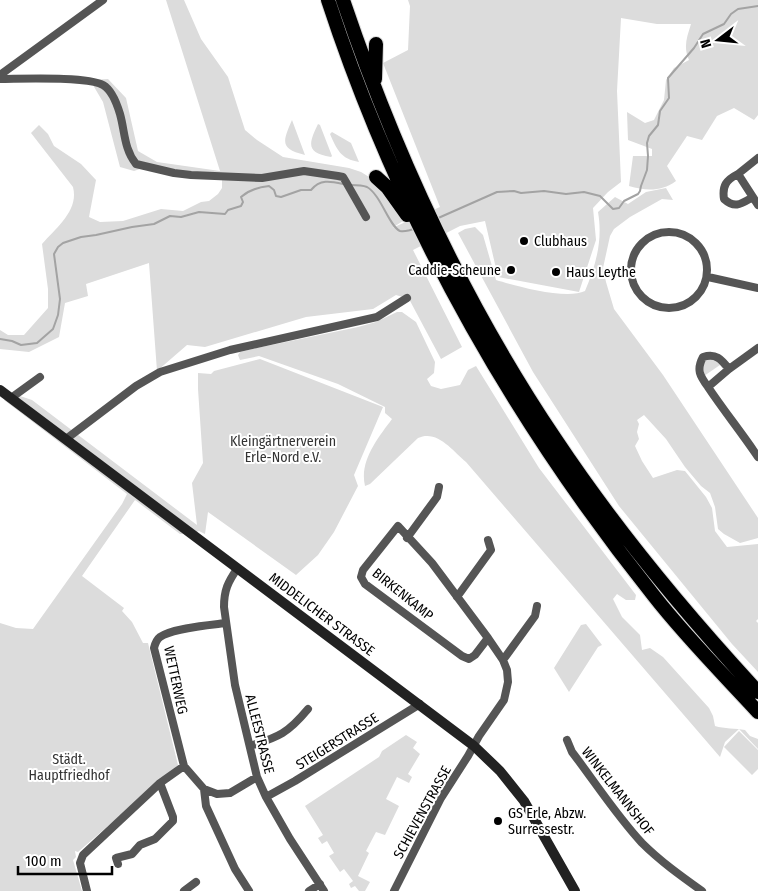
<svg xmlns="http://www.w3.org/2000/svg" width="758" height="891" font-family="'Fira Sans Condensed',sans-serif">
	<rect width="100%" height="100%" fill="#fff"/>
	<path fill="#dcdcdc" d="M166,0H184L201,39L228,77L245,130L257,140L283,157L349,168L361,172L374,180L396,207L403,221L392,228L440,207L383,63L408,50L410,6L408,0H758V115L754,120L734,108L717,116L702,140L687,136L667,166L676,181C661,192 646,191 629,186L633,156H652V149L628,140L627,112L645,123L654,120L664,100L666,80L674,68L689,60C683,47 687,37 691,24H657L621,18L617,91L621,182L608,192L593,208L596,240L579,292L498,277L485,221L460,226L413,250L462,347L441,359L409,299L396,295L373,309L306,317L205,347L187,345L157,371L149,263L86,284L88,296L65,303L59,337L29,352L0,349V330L8,335H24L48,308V289L42,244C57,227 79,210 73,187L31,133L39,125L48,134L54,146L81,164L96,180L89,217L100,222L123,221L161,209L183,211L201,202L209,201L218,194L222,188V180L140,169L134,171L120,167L103,102L90,80L108,79L126,98L138,151L157,162L220,171Z
		M292,120L305,155C279,149 283,141 292,120Z
		M318,124L320,125L332,156L331,157C305,153 309,143 318,124Z
		M332,132L351,143L359,162C341,159 337,150 330,134Z
		M666,188L673,200L662,199L630,217L614,229L610,236L603,268L606,282L614,309L663,375L758,518V538L740,543L724,534L718,529L715,507L710,493L701,486L685,467L666,439L644,415L637,420L639,424L637,432L639,439L635,446L642,461L653,478L677,470L685,471L706,497L712,508L715,531L727,547L758,544V619L756,621L758,623V672L732,644L619,506L533,372L458,233L465,229L475,227L483,235L496,280C516,286 566,300 585,291C596,265 603,240 598,212L615,197L628,204L646,192Z
		M397,312H402L416,322L435,362L434,373L427,379L431,386L441,389L460,385L468,370L476,366L539,468L636,595L635,600H626L617,594L613,599L622,617L640,635L642,650L650,648L663,657L709,708L713,716L715,726C724,729 736,728 745,730L750,736L758,739V749L739,729L725,742L720,757L466,462C453,451 437,429 418,438L370,484L365,486C359,461 378,438 392,419L385,413V407L338,384L259,356L240,360L238,355L240,352L257,348L358,327L376,322Z
		M260,359L383,407L354,475L358,486L334,532L318,555L296,575L208,512L205,534L199,531L194,533L180,534L135,500L82,576L124,608L122,611L132,622L143,643H148L178,765L78,852L75,851L76,857L73,860L82,891H0V623L16,628L33,629L122,504L127,494L4,400L14,394L32,400L197,525L192,483L203,463L198,389V373L211,374L214,371Z
		M715,359L724,368L723,369L720,365L704,376L701,374L705,360Z
		M586,624L602,645L598,647L569,692L554,668L581,625Z
		M739,731L758,750V769L752,775L724,747Z
		M406,735L417,742L413,748L420,754L408,774L412,777L409,783L397,777L386,799L399,806L385,835L376,832L366,851L369,853L358,876L370,882L365,891H359L355,886L351,888L349,884L353,881L344,869L340,872L329,856L334,853L327,841L322,844L318,838L323,835L305,806L379,757L382,751Z"/>
	<g fill="none" stroke-linecap="round" stroke-linejoin="round">
		<path stroke="#a3a3a3" stroke-width="2" d="M351,185C356,185 362,185 367,187C381,195 389,226 400,231C405,232 411,230 416,228
			M436,219L497,192L514,191L521,193L544,191L566,194L584,192L600,196L613,209L619,208L624,201L638,194L640,191L641,186L647,170L648,156L647,143L649,136L658,125L660,111L669,98L668,78L694,48L703,34L724,24L731,14L738,9L758,6
			M0,339L12,341L21,345L37,343L53,329L58,315L60,299L54,254L58,247L63,243L81,237L96,235L132,227L154,224L170,216L181,217L199,212L225,214L228,210L241,206L243,202L241,197C248,191 259,187 269,186L274,190L276,196L281,197L301,190H311C320,179 330,181 343,184"/>
		<g stroke="#dbdbdb" stroke-width="16">
			<path id="highway" d="M328,0C399,217 512,418 654,596C686,637 723,674 758,712
				M343,0C395,154 465,305 556,440C616,530 685,613 758,692
				M375,79L376,44
				M376,177L387,187L407,215"/>
		</g>
		<path stroke="#555" stroke-width="8" d="M0,75L103,0
			M0,79C21,79 87,76 103,85C112,90 117,104 120,114C125,132 124,149 136,164L174,173L191,175L262,178L304,171L338,176L343,177L346,182L366,217
			M758,158L738,174L758,205
			M738,174C726,180 722,186 724,199C735,209 741,204 753,197
			M631 270a38 38 0 1 1 76 0a38 38 0 1 1-76 0Z
			M708,277L758,288
			M758,348L729,369L708,387C724,411 742,433 758,457
			M708,387C700,376 696,370 703,357C716,353 721,359 729,369
			M11,398L40,377
			M66,439L136,386L160,372L230,350L377,317L407,298
			M407,538L437,497L439,487
			M237,569C228,582 224,590 224,607L235,685L257,777L266,797L290,839L324,891
			M457,597L491,550L488,540
			M226,623C210,625 172,628 160,637C156,640 155,644 154,648L184,766L204,789L217,794L230,793L257,777
			M503,660L535,616L537,606
			M567,740L572,752C595,782 616,815 642,843C660,861 681,876 702,891
			M250,746C279,737 288,733 308,709
			M204,789L206,806L235,869L249,891
			M266,797L295,781L420,704
			M118,864L116,858L132,854L140,845L155,839L173,821V817L160,783
			M87,891L80,863L83,855L160,783L184,766
			M184,891L196,882
			M309,891L320,884
			M394,891L441,798L468,756L479,736L504,700L508,682L507,670L503,660L488,638L432,563L398,526L363,570L361,577L365,584L462,656L469,659L475,655L488,638"/>
		<path stroke="#222" stroke-width="10" d="M0,390L474,746L500,771L524,801L575,891"/>
		<use href="#highway" stroke="#000" stroke-width="14"/>
	</g>
	<g fill="#000" stroke="#fff" stroke-width="2">
		<circle cx="524" cy="241" r="5"/>
		<circle cx="511" cy="270" r="5"/>
		<circle cx="556" cy="272" r="5"/>
		<circle cx="498" cy="821" r="5"/>
	</g>
	<g text-anchor="middle" stroke-width="4" stroke-linejoin="round" paint-order="stroke">
		<g font-size="14" fill="#000" stroke="#fff" text-anchor="start">
			<text x="534" y="246">Clubhaus</text>
			<text x="501" y="275" text-anchor="end">Caddie-Scheune</text>
			<text x="566" y="277">Haus Leythe</text>
			<text x="508" y="818">GS Erle, Abzw.<tspan x="508" dy="16">Surressestr.</tspan></text>
		</g>
		<g font-size="14" fill="#333" stroke="#fff">
			<text x="283" y="446">Kleingärtnerverein<tspan x="283" dy="16">Erle-Nord e.V.</tspan></text>
			<text x="69" y="764">Städt.<tspan x="69" dy="16">Hauptfriedhof</tspan></text>
		</g>
		<g font-size="14" fill="#000" stroke="#fff">
			<text transform="translate(403 594) rotate(39)" y="5">BIRKENKAMP</text>
			<text transform="translate(322 614) rotate(37)" y="5">MIDDELICHER STRASSE</text>
			<text transform="translate(176 680) rotate(78)" y="5">WETTERWEG</text>
			<text transform="translate(260 734) rotate(76)" y="5">ALLEESTRASSE</text>
			<text transform="translate(337 741) rotate(-32)" y="5">STEIGERSTRASSE</text>
			<text transform="translate(618 791) rotate(52)" y="5">WINKELMANNSHOF</text>
			<text transform="translate(422 812) rotate(-61)" y="5">SCHIEVENSTRASSE</text>
		</g>
	</g>
	<g transform="translate(718 40) rotate(254)" stroke="#ffffff" stroke-width="4" paint-order="stroke">
	<path d="M0-4L9 19L0 12L-9 19Z" fill="#000000"/>
	<text y="-8" font-size="14" font-weight="bold" text-anchor="middle" fill="#000000">N</text>
	</g>
	<path d="M18 866v8h94v-8" fill="none" stroke="#000000" stroke-width="2.5"/>
	<text x="25" y="866" font-size="15" fill="#000000" stroke="#ffffff" stroke-width="4" paint-order="stroke">100 m</text>
</svg>
